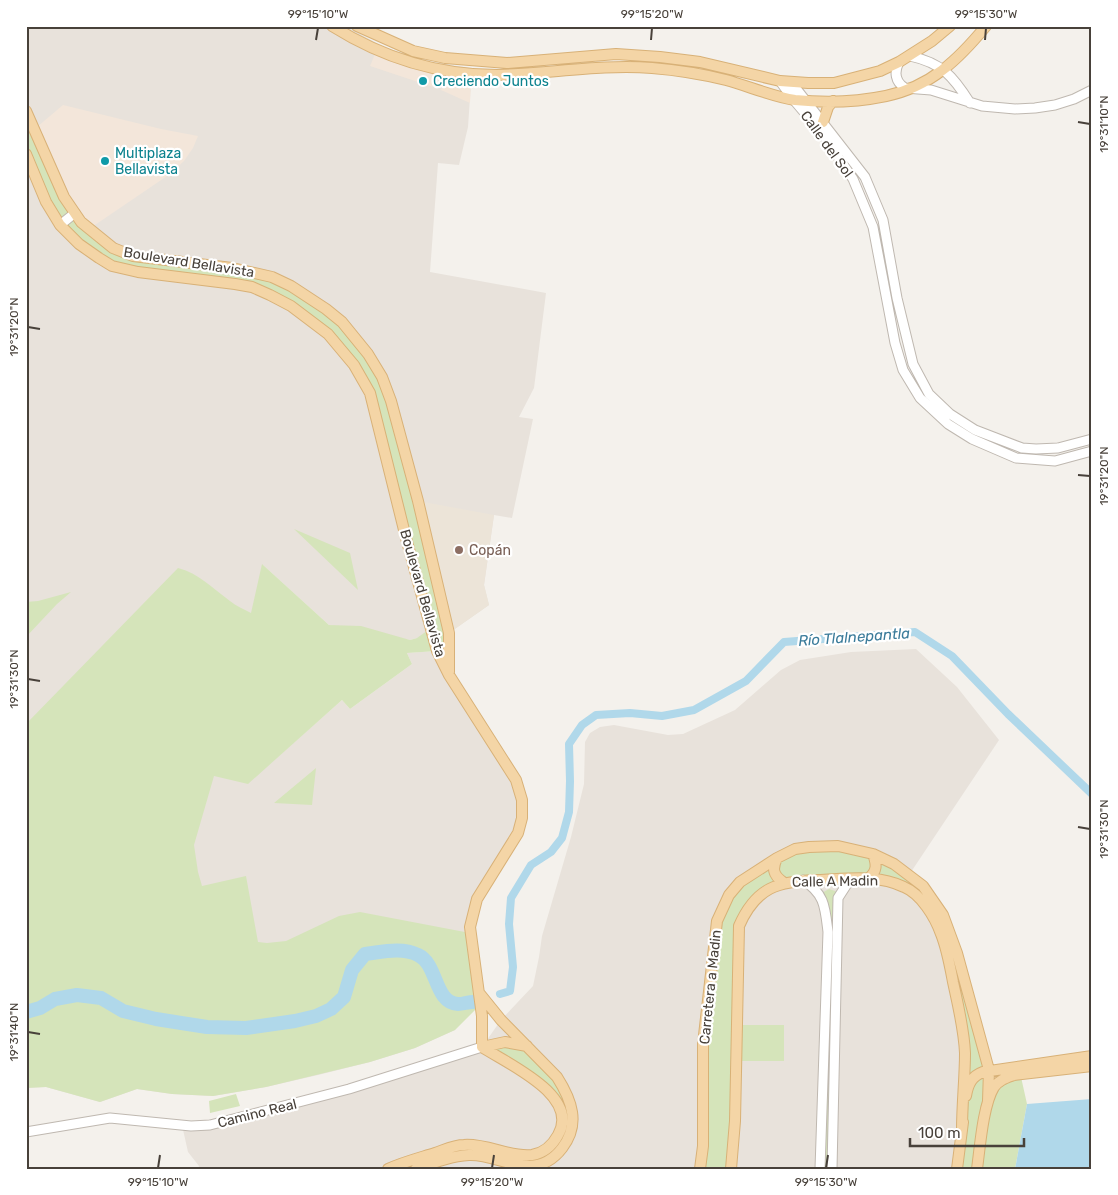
<svg xmlns="http://www.w3.org/2000/svg" width="1118" height="1195" font-family="Rubik,sans-serif">
	<rect width="100%" height="100%" fill="#f4f1ec"/>
	<path fill="#e8e2db" fill-rule="evenodd" d="M26,26H345L384,47L405,54L430,62L472,68L468,127L459,165L438,163L430,272L546,293L534,388L519,417L533,419L512,518L494,515L484,585L489,605L449,633V675L522,800V818L478,899L455,1030L415,1048L370,1062L318,1075L266,1087L213,1096L172,1094L137,1089L100,1102L46,1087L26,1088ZM263,565L329,625L410,640L417,638L437,651L407,653L412,664L350,709L342,700L248,783Z
		M916,649L957,687L999,740L909,875L923,886L987,1057L957,1169H198L199,1166L188,1152L182,1125H210L482,1047L501,1020L533,986L539,957L542,936L571,837L584,784L585,742L590,733L600,727L614,725L668,735L683,734L735,710L781,670L800,660L851,652Z"/>
	<path fill="#f3e6da" d="M375,54L403,65L437,74L433,87L370,66Z
		M446,78L471,80L470,103L441,90Z
		M63,105L161,129L198,136L193,148L184,161L170,174L92,227L76,209L65,193L37,127Z"/>
	<path fill="#ece4d8" d="M418,501L494,515L484,585L489,605L449,633Z"/>
	<path fill="#d5e4ba" d="M26,122L59,198L76,223L108,249L248,270L326,309L382,377L449,633V675L437,651L407,653L412,664L350,709L342,700L248,784L214,776L194,845L198,872L202,886L246,876L258,942L267,943L286,941L339,916L360,912L470,933L481,1004L455,1030L415,1048L370,1062L266,1087L213,1096L172,1094L137,1089L100,1102L46,1087L26,1088V724L178,568C200,574 212,588 230,601C236,606 244,609 251,613L262,564L329,625L361,626L410,640L417,638L431,628L370,393L340,347L270,295L112,263L98,255L62,222L41,185L26,148Z
		M294,529L350,553L358,590Z
		M71,592L57,604L26,637V602L38,601Z
		M316,768L312,805L274,803Z
		M795,849H852L909,875L943,915L994,1087L1021,1077L1027,1104L1015,1169H957L965,1054L947,953L918,897L889,881L772,887L739,926L731,1169H700L703,1044L715,935L729,895Z
		M829,889L835,891L840,895L832,1169H820L828,932L820,894Z
		M738,1025H784V1061H737Z
		M527,1046L569,1099L566,1143L539,1165L481,1156L416,1169H388L456,1146L537,1154L560,1132L558,1102L482,1047Z
		M236,1094L240,1106L210,1113L209,1101Z"/>
	<path fill="#b0d8ea" d="M1092,1099V1169H1015L1027,1104Z"/>
	<g fill="none" stroke-linecap="round" stroke-linejoin="round">
		<path stroke="#b0d8ea" stroke-width="8" d="M500,994L510,991L513,967L509,924L511,898L531,865L551,852L562,838L569,812L570,781L569,744L582,725L596,715L630,713L662,716L694,710L746,681L784,642L915,632L952,656L1008,714L1092,794"/>
		<path stroke="#b0d8ea" stroke-width="14" d="M26,1012L40,1008L55,999L77,995L101,998L123,1011L156,1019L207,1027L246,1028L295,1021L316,1016L331,1009L344,997L352,970L365,954C382,952 402,947 418,955C438,964 434,1003 458,1004C463,1004 468,1002 473,1002"/>
		<g stroke="#bfb8b0" stroke-width="11">
			<path id="minor" d="M910,56C942,63 953,76 970,103
				M899,62C894,72 895,82 905,88L931,90L982,106L1015,109L1035,108L1055,105L1074,99L1092,90
				M780,81L793,99L821,132L853,179L873,227L895,343L903,370L920,398L948,424L972,439L1016,458L1055,461L1092,451
				M791,82L865,177L883,220L897,298L913,364L929,394L950,414L975,430L1022,448L1036,449L1058,448L1092,439
				M60,225L75,213
				M803,880C825,894 825,907 828,932L820,1169
				M26,1132L110,1118L191,1126L210,1125L349,1089L482,1047
				M832,1169L838,898L847,884L855,879"/>
		</g>
		<g stroke="#d8b177" stroke-width="12">
			<path id="major" d="M332,26C383,58 437,75 497,75C549,74 600,64 652,68C677,70 702,74 726,80C748,86 774,97 795,100C824,103 857,102 886,96C930,87 958,60 986,26
				M357,26L413,51L445,58L507,63L616,54L660,57L700,62L780,81L808,83H834L880,71L899,62L932,41L950,26
				M26,111L64,197L81,222L113,248L133,256L232,268L272,277L291,286L326,309L342,322L368,354L382,377L391,401L418,501L449,633V672
				M823,122L828,107L833,101
				M26,154L46,202L60,225L79,244L99,258L112,266L138,272L235,284L252,287L270,295L291,306L328,334L354,365L370,393L406,538L437,651L449,675L516,780L522,800V818L518,833L477,899L470,927L482,1016V1047
				M777,858C772,869 773,875 783,882
				M869,878C877,871 877,865 873,854
				M482,1047L505,1042L527,1046
				M966,1096C968,1084 972,1076 983,1072L1092,1056
				M388,1169C403,1162 419,1158 435,1153C444,1150 454,1145 464,1145C486,1143 511,1158 532,1155C544,1153 552,1146 558,1135C581,1096 508,1064 482,1047
				M416,1169C433,1163 451,1156 469,1155C489,1154 509,1166 530,1166C556,1165 576,1137 572,1112C570,1099 564,1088 557,1077L501,1020L480,994
				M700,1169L703,1146V1044L717,921L729,895L740,882L777,858L795,849L809,847L838,846L873,854L894,864L923,886L943,915L957,953L989,1070L988,1101
				M731,1169L735,1121L739,926C756,887 778,881 818,880C846,879 877,874 904,887C921,894 935,917 941,934C947,949 950,966 953,982C958,1005 964,1029 965,1053C965,1077 962,1104 962,1129
				M957,1169L963,1122
				M977,1169C980,1147 983,1105 994,1087C999,1080 1006,1078 1014,1075L1092,1066"/>
		</g>
		<use href="#minor" stroke="#fff" stroke-width="9"/>
		<use href="#major" stroke="#f4d5a6" stroke-width="10"/>
	</g>
	<path fill="none" stroke="#48413a" stroke-width="2" d="M316,40L318,28M651,40L652,28M985,40L986,28M1078,122L1090,124M28,327L40,329M1078,475L1090,476M28,679L40,681M1078,827L1090,829M28,1032L40,1034M158,1168L160,1155M492,1168L494,1155M826,1168L828,1155"/>
	<g fill="#0f9aa8" stroke="#fff" stroke-width="2">
		<circle cx="423" cy="81" r="5"/>
		<circle cx="105" cy="161" r="5"/>
	</g>
	<circle fill="#8d6e63" stroke="#fff" stroke-width="2" cx="459" cy="550" r="5"/>
	<g text-anchor="middle" stroke-width="4.5" stroke-linejoin="round" paint-order="stroke">
		<g font-size="14" fill="#0d838f" stroke="#fff" text-anchor="start">
			<text x="433" y="86">Creciendo Juntos</text>
			<text x="115" y="158">Multiplaza<tspan x="115" dy="16">Bellavista</tspan></text>
		</g>
		<g font-size="14" fill="#48413a" stroke="#fff">
			<text transform="translate(827 144) rotate(54)" y="5">Calle del Sol</text>
			<text transform="translate(189 262) rotate(9)" y="5">Boulevard Bellavista</text>
			<text transform="translate(423 593) rotate(74)" y="5">Boulevard Bellavista</text>
			<text transform="translate(835 881) rotate(-1)" y="5">Calle A Madin</text>
			<text transform="translate(710 987) rotate(-84)" y="5">Carretera a Madin</text>
			<text transform="translate(257 1113) rotate(-14)" y="5">Camino Real</text>
		</g>
		<g font-size="14" fill="#785e54" stroke="#fff" text-anchor="start">
			<text x="469" y="555">Copán</text>
		</g>
		<g font-size="15" font-style="italic" fill="#3a7b9a" stroke="#fff">
			<text transform="translate(854 637) rotate(-4)" y="5">Río Tlalnepantla</text>
		</g>
	</g>
	<rect width="1118" height="1195" fill="none" stroke="#ffffff" stroke-width="55"/>
	<path d="M910 1138v8h114v-8" fill="none" stroke="#48413a" stroke-width="2.5"/>
	<text x="918" y="1138" font-size="15" fill="#48413a" stroke="#ffffff" stroke-width="4" paint-order="stroke">100 m</text>
	<rect x="28" y="28" width="1062" height="1140" fill="none" stroke="#48413a" stroke-width="2"/>
	<g font-size="12" text-anchor="middle" fill="#48413a">
		<text x="318" y="18">99°15'10"W</text>
		<text x="652" y="18">99°15'20"W</text>
		<text x="986" y="18">99°15'30"W</text>
		<text transform="translate(1104 124) rotate(-90)" y="4">19°31'10"N</text>
		<text transform="translate(14 327) rotate(-90)" y="4">19°31'20"N</text>
		<text transform="translate(1104 476) rotate(-90)" y="4">19°31'20"N</text>
		<text transform="translate(14 679) rotate(-90)" y="4">19°31'30"N</text>
		<text transform="translate(1104 829) rotate(-90)" y="4">19°31'30"N</text>
		<text transform="translate(14 1032) rotate(-90)" y="4">19°31'40"N</text>
		<text x="158" y="1186">99°15'10"W</text>
		<text x="492" y="1186">99°15'20"W</text>
		<text x="826" y="1186">99°15'30"W</text>
	</g>
</svg>
